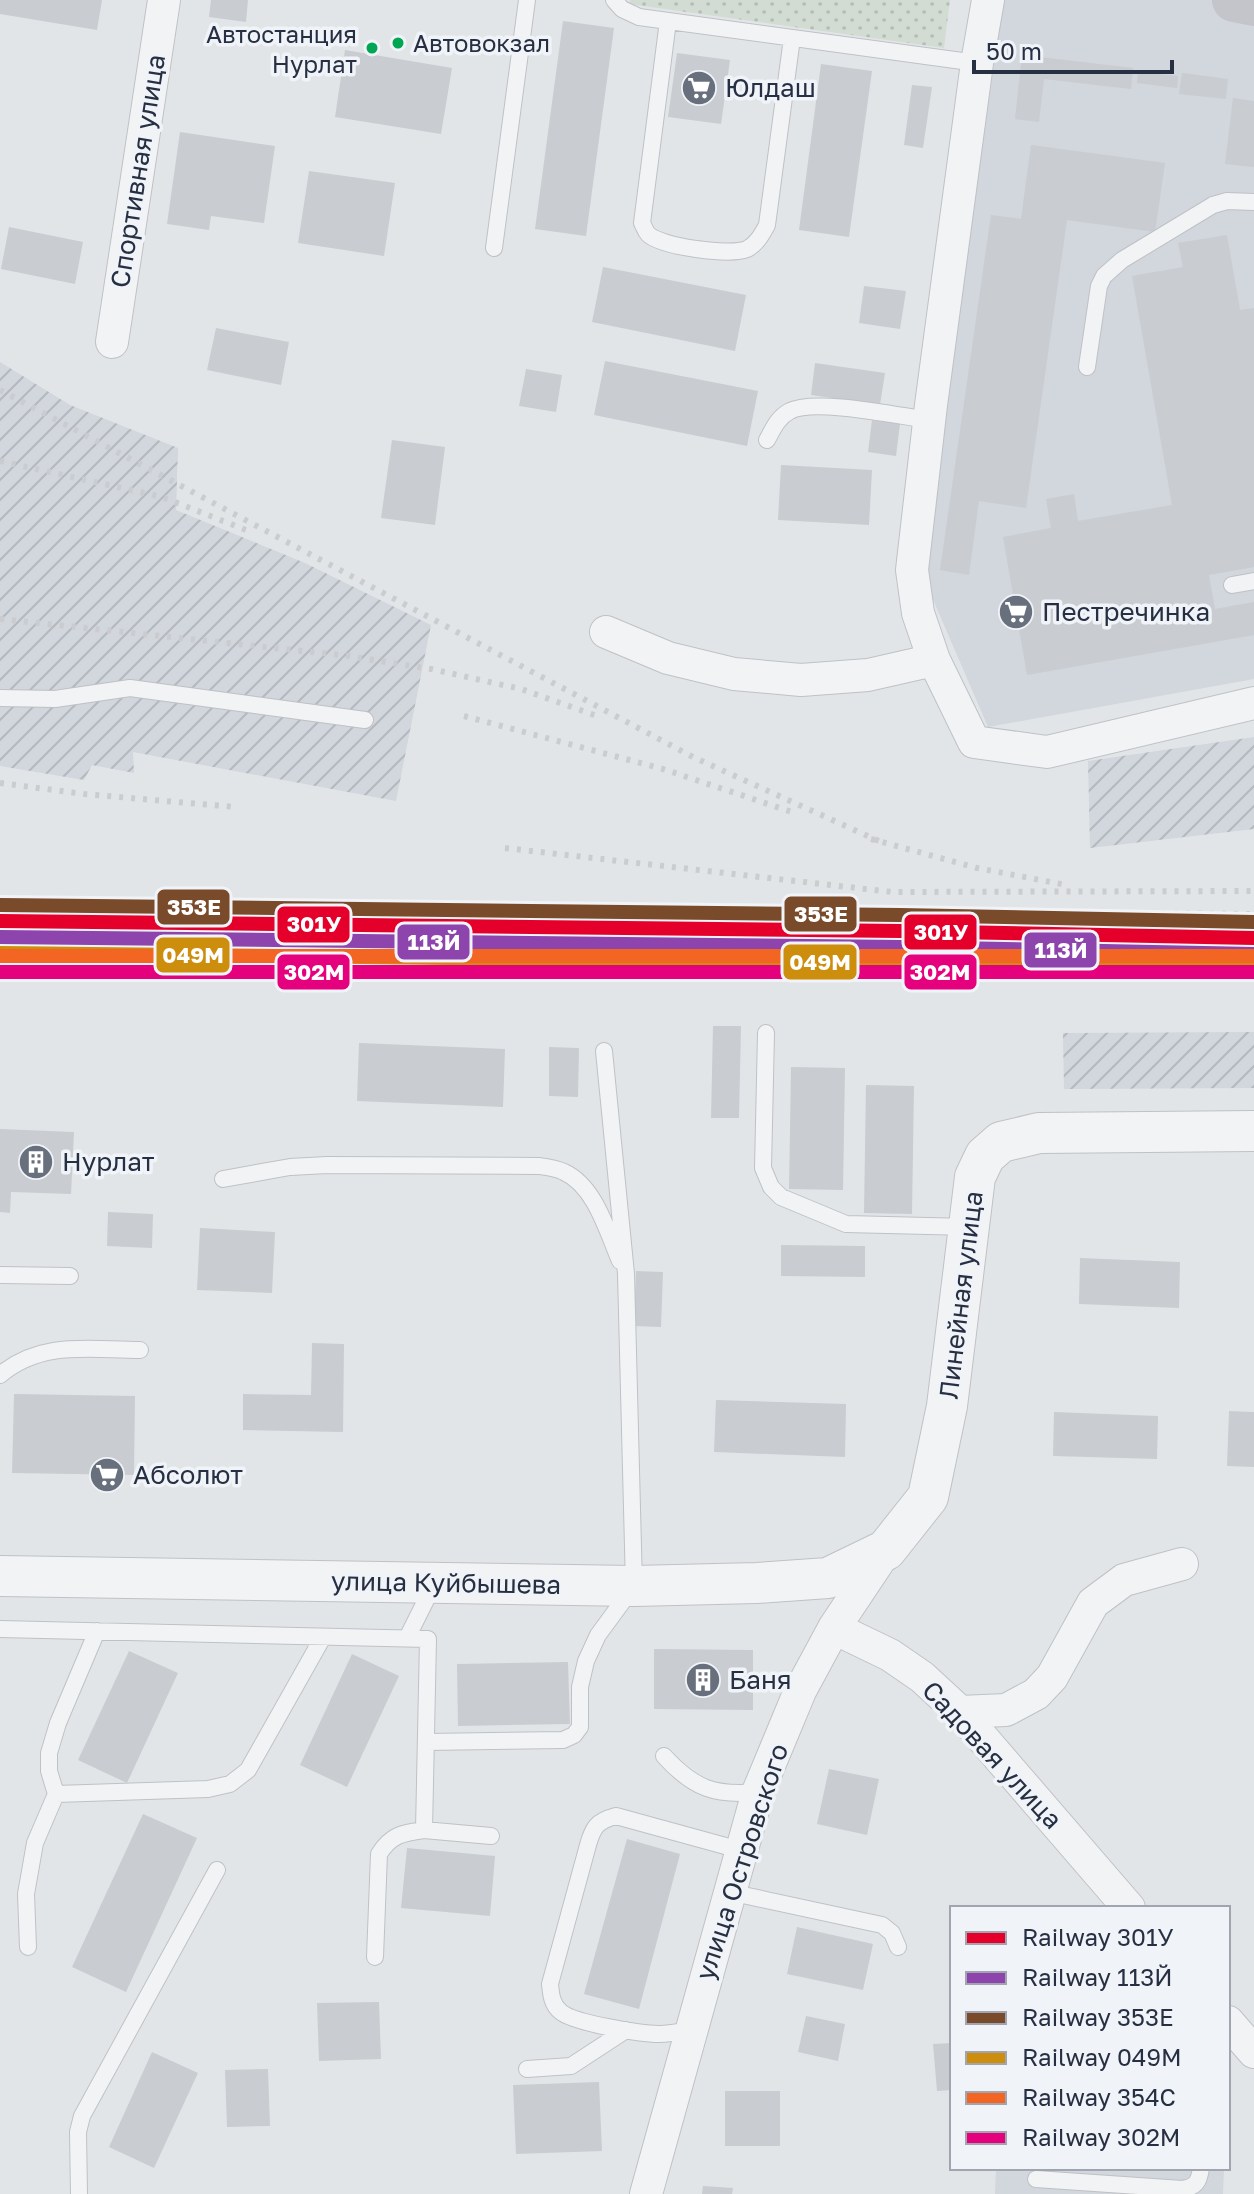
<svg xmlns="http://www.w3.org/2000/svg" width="1254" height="2194" font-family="'Golos Text',sans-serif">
	<defs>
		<pattern id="industrial-furrows" width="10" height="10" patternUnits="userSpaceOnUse" patternTransform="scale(2)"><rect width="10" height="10" fill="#d2d6dd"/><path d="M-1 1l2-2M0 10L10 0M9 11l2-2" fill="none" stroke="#b4b8bf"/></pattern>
		<pattern id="park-dots" width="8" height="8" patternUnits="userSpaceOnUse" patternTransform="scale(2)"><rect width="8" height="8" fill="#d2dcd2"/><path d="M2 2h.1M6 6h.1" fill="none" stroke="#b4bdb6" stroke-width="1.8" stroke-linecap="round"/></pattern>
	</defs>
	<rect width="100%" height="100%" fill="#e2e5e8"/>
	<path fill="#d2d6dd" d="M1003,0H1254V679L988,727L922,574Z
		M996,2168H1224L1223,2194H995Z"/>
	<path fill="url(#industrial-furrows)" d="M0,362L70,405L178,448L176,510L305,563L431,625L396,801L133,752L134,773L92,765L84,780L0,766Z
		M1254,737V829L1090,848L1088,761Z
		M1254,1032V1088L1064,1089L1063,1033Z"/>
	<path fill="url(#park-dots)" d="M630,0H950L944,48L629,4Z"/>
	<path fill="#c9ccd0" d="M0,0H102L97,30L0,14Z
		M211,0H248L246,22L209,17Z
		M563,21L614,28L586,236L535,229Z
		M345,50L452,68L441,134L335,117Z
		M677,53L730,60L721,124L668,117Z
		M1022,55L1133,68L1131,89L1044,79L1039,122L1015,119Z
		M821,64L872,71L849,237L799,230Z
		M1138,72L1178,76L1177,88L1137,83Z
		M1182,73L1228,79L1226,99L1179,94Z
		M912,85L932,87L923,148L904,145Z
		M1233,98L1254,101V167L1225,164Z
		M180,132L275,146L264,223L211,216L209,230L167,224Z
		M1031,145L1165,163L1155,232L1067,220L1026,508L979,501L969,575L940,570L991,215L1021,219Z
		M309,171L395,183L384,256L298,243Z
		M9,227L83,242L75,284L1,269Z
		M1227,235L1240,310L1254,308V567L1209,575L1215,609L1254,602V635L1027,675L1003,537L1051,528L1046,499L1074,494L1078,521L1172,505L1132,276L1183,267L1178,243Z
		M603,267L746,295L735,351L592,322Z
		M864,286L906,291L900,329L859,323Z
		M216,328L289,342L281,385L207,370Z
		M605,361L758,391L747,446L594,415Z
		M815,363L885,373L880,405L811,395Z
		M526,369L562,375L556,412L519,406Z
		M872,420L900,424L896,456L868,452Z
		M392,440L445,447L435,525L381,518Z
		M781,465L872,470L869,525L778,520Z
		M713,1026H741L739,1118H711Z
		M359,1043L505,1049L503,1107L357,1101Z
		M549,1047L579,1048L578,1097L549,1096Z
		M791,1067L845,1068L843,1190L789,1189Z
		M866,1085L914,1086L912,1214L864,1213Z
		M0,1129L74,1132L71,1194L11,1192L10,1213L0,1212Z
		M108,1212L153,1214L152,1248L107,1246Z
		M200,1228L275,1232L272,1293L197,1290Z
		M781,1245L865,1246V1277L781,1276Z
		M1080,1258L1180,1262L1179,1308L1079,1304Z
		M636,1271L663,1272L661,1327L634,1326Z
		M312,1343L344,1344L343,1432L243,1430V1394L311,1395Z
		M14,1394L135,1396L134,1475L12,1473Z
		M716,1400L846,1404L845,1457L714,1452Z
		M1229,1411L1254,1412V1467L1227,1466Z
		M1054,1412L1158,1416L1157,1459L1053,1456Z
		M654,1649L753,1650V1710L654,1709Z
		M129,1651L178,1673L127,1783L78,1760Z
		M352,1654L399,1676L347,1787L300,1765Z
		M568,1662L570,1724L458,1726L457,1664Z
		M829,1769L879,1779L867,1835L817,1824Z
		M143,1814L197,1838L126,1992L72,1967Z
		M627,1839L680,1854L639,2009L584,1994Z
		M407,1848L495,1856L490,1916L401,1908Z
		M797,1927L873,1944L863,1990L787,1974Z
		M379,2002L381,2059L319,2061L317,2003Z
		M806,2016L845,2024L838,2061L798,2052Z
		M952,2043V2090L937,2091L933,2044Z
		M152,2052L198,2073L154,2168L109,2147Z
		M268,2069L270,2126L227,2127L225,2070Z
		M599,2082L602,2151L516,2154L513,2085Z
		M725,2091H780V2146H725Z
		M703,2186L733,2188L732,2194H702Z"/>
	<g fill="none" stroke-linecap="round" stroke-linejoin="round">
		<g stroke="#bfc1c6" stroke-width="18">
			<path id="service" d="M614,0L622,9L639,17L977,63
				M668,21L642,223C644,226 645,231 648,234C661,247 731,256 747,249C757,244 762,234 767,225L792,38
				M494,248L527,0
				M1087,367L1099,286L1104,276L1122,260L1213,205L1227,201L1254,202
				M767,440C773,429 778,417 790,411C814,398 899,416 929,420
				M1232,585L1254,581
				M0,698L55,699L130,688L365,720
				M766,1033L763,1168L771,1187L781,1197L846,1224L969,1227
				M223,1179L290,1167L327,1165L539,1166C547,1167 556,1168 564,1172C595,1186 607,1231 620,1261
				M0,1275L70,1276
				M0,1375C42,1340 89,1350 140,1350
				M0,1629L428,1639L424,1830L491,1836
				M407,1638L433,1586
				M426,1742L563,1740L574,1735L580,1727V1687L586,1661L598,1635L634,1586L626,1274L604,1051
				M664,1756C694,1789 715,1796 758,1792
				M56,1794L208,1789L230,1784L248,1770L323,1637
				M729,1892L882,1925L892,1933L898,1947
				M28,1947L26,1894L35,1843L56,1794L49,1771V1753L58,1723L97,1631
				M375,1957L379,1854C391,1835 402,1833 424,1830
				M691,2030C680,2032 670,2034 659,2034C641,2034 574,2023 561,2012C552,2005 551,1995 550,1984L588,1845C593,1827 597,1821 616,1816L740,1850
				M527,2069L571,2066L626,2030
				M1036,2179L1182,2189C1196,2187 1199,2182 1201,2168
				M79,2194L78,2132L82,2116L217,1870"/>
		</g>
		<g stroke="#bfc1c6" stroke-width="34">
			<path id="minor" d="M988,0L977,63L931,405L912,570L918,613L934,660L974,742L1047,752L1254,703
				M112,342L164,0
				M606,632L668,658L734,674L801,680L868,675L934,660
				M834,1628L890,1655L922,1677L960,1712L1129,1908
				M960,1712L1006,1710L1036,1694L1052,1677L1093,1603L1124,1580L1182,1564
				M1228,2022L1254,2052
				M646,2194L758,1792L800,1691L834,1628L886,1550"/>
		</g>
		<g stroke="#bfc1c6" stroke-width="42">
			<path id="tertiary" d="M0,1576L634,1586L757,1583L828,1578L886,1550L928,1497L947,1406L975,1177L985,1156L1001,1142L1039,1133L1254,1131"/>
		</g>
		<use href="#service" stroke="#f2f3f4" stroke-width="16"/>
		<use href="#minor" stroke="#f2f3f4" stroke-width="32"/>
		<use href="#tertiary" stroke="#f2f3f4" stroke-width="40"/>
		<path stroke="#c3c5ca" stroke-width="44" d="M1234,0L1254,4"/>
		<path stroke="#cbcccf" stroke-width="6" stroke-dasharray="4 8" stroke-linecap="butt" d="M0,390L693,757L881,842
			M0,461L162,497L246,530
			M0,619L341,655L431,669L521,689L597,716
			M464,716L663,769L792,812
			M0,783L84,794L235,807
			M871,839L977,868L1066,885
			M505,848L892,892L1254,891
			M617,909L900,931
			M994,912L1254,914"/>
		<g stroke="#f0f3f7" stroke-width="20">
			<path id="rail-1" d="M0,921L900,931L1254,938"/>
		</g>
		<g stroke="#f0f3f7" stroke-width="20">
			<path id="rail-2" d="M0,937L900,947L1254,954"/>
		</g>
		<g stroke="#f0f3f7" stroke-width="20">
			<path id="rail-3" d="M0,905L900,915L1254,922"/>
		</g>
		<g stroke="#f0f3f7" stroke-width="20">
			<path id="rail-4" d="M0,953L900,963L1253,970"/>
		</g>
		<g stroke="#f0f3f7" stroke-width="20">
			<path id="rail-5" d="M0,956H1254"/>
		</g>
		<g stroke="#f0f3f7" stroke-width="20">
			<path id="rail-6" d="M0,972H1254"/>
		</g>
		<use href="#rail-1" stroke="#e4002b" stroke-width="14"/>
		<use href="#rail-2" stroke="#8e44ad" stroke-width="14"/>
		<use href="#rail-3" stroke="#7a4b2a" stroke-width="14"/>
		<use href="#rail-4" stroke="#cd8e0d" stroke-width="14"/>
		<use href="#rail-5" stroke="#f26522" stroke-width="14"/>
		<use href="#rail-6" stroke="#e5007d" stroke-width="14"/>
	</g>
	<defs>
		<g id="supermarket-disc" transform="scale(1.8)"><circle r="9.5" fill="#686f7d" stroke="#f0f3f7"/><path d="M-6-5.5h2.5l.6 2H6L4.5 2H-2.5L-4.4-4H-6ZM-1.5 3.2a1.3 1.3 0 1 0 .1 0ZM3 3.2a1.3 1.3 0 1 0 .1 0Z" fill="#fff"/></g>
		<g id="building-disc" transform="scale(1.8)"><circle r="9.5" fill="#686f7d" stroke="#f0f3f7"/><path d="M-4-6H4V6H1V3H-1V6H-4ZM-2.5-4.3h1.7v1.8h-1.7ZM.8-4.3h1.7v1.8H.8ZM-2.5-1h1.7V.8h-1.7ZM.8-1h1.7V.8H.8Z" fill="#fff"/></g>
	</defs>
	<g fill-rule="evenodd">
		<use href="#supermarket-disc" x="699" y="88"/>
		<use href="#supermarket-disc" x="1016" y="612"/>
		<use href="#building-disc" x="36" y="1162"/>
		<use href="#supermarket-disc" x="107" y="1475"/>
		<use href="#building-disc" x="703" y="1680"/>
	</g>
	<g fill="#00a651" stroke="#f0f3f7" stroke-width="3">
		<circle cx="398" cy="43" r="7"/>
		<circle cx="372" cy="48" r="7"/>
	</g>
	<g text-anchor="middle" stroke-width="7" stroke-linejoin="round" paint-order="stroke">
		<g font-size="24" fill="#273043" stroke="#f0f3f7" text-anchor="end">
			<text x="357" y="43">Автостанция<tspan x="357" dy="30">Нурлат</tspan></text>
			<text x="413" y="52" text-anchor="start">Автовокзал</text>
		</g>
		<g font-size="26" fill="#273043" stroke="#f0f3f7" text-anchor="start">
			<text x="725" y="97">Юлдаш</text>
			<text x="1042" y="621">Пестречинка</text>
			<text x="62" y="1171">Нурлат</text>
			<text x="133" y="1484">Абсолют</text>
			<text x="729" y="1689">Баня</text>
		</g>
		<g font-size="26" fill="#273043" stroke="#f0f3f7">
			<text transform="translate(138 171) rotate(-81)" y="9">Спортивная улица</text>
			<text transform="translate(961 1295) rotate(-83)" y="9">Линейная улица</text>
			<text transform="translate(446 1583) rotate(1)" y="9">улица Куйбышева</text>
			<text transform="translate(992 1755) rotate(47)" y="9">Садовая улица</text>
			<text transform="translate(742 1862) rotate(-72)" y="9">улица Островского</text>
		</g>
	</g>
	<g stroke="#f0f3f7" stroke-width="3">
		<rect x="156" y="888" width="75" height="38" rx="8" fill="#7a4b2a"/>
		<rect x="783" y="895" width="75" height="38" rx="8" fill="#7a4b2a"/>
		<rect x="276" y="905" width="75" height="39" rx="8" fill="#e4002b"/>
		<rect x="903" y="913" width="75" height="38" rx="8" fill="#e4002b"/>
		<rect x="396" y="923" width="75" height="38" rx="8" fill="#8e44ad"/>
		<rect x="1023" y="931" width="75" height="38" rx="8" fill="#8e44ad"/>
		<rect x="155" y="936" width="76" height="38" rx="8" fill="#cd8e0d"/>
		<rect x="782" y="943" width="76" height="38" rx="8" fill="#cd8e0d"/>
		<rect x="276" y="953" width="75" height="38" rx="8" fill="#e5007d"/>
		<rect x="903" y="953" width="75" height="38" rx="8" fill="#e5007d"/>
	</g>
	<g font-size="22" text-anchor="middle" font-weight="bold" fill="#fff">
		<text x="194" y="915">353Е</text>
		<text x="821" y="922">353Е</text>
		<text x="314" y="932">301У</text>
		<text x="941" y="940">301У</text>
		<text x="434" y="950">113Й</text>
		<text x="1061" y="958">113Й</text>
		<text x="193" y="963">049М</text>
		<text x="820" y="970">049М</text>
		<text x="314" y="980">302М</text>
		<text x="940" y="980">302М</text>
	</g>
	<rect x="950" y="1906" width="280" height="264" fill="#f0f3f7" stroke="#a0a5af" stroke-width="2"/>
	<rect x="966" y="1932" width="40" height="12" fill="#e4002b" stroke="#a0a5af" stroke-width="2"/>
	<text x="1022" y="1946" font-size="24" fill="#273043">Railway 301У</text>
	<rect x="966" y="1972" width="40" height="12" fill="#8e44ad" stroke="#a0a5af" stroke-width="2"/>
	<text x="1022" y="1986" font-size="24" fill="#273043">Railway 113Й</text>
	<rect x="966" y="2012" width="40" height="12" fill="#7a4b2a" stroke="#a0a5af" stroke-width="2"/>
	<text x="1022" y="2026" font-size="24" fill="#273043">Railway 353Е</text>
	<rect x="966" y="2052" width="40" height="12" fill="#cd8e0d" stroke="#a0a5af" stroke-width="2"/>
	<text x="1022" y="2066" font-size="24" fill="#273043">Railway 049М</text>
	<rect x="966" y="2092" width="40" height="12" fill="#f26522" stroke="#a0a5af" stroke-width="2"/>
	<text x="1022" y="2106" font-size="24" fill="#273043">Railway 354С</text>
	<rect x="966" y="2132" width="40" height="12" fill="#e5007d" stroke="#a0a5af" stroke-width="2"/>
	<text x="1022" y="2146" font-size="24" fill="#273043">Railway 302М</text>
	<path d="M974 60v12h198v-12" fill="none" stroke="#273043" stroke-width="4"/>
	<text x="986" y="60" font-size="24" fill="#273043" stroke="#f0f3f7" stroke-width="6" paint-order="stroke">50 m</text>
</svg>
